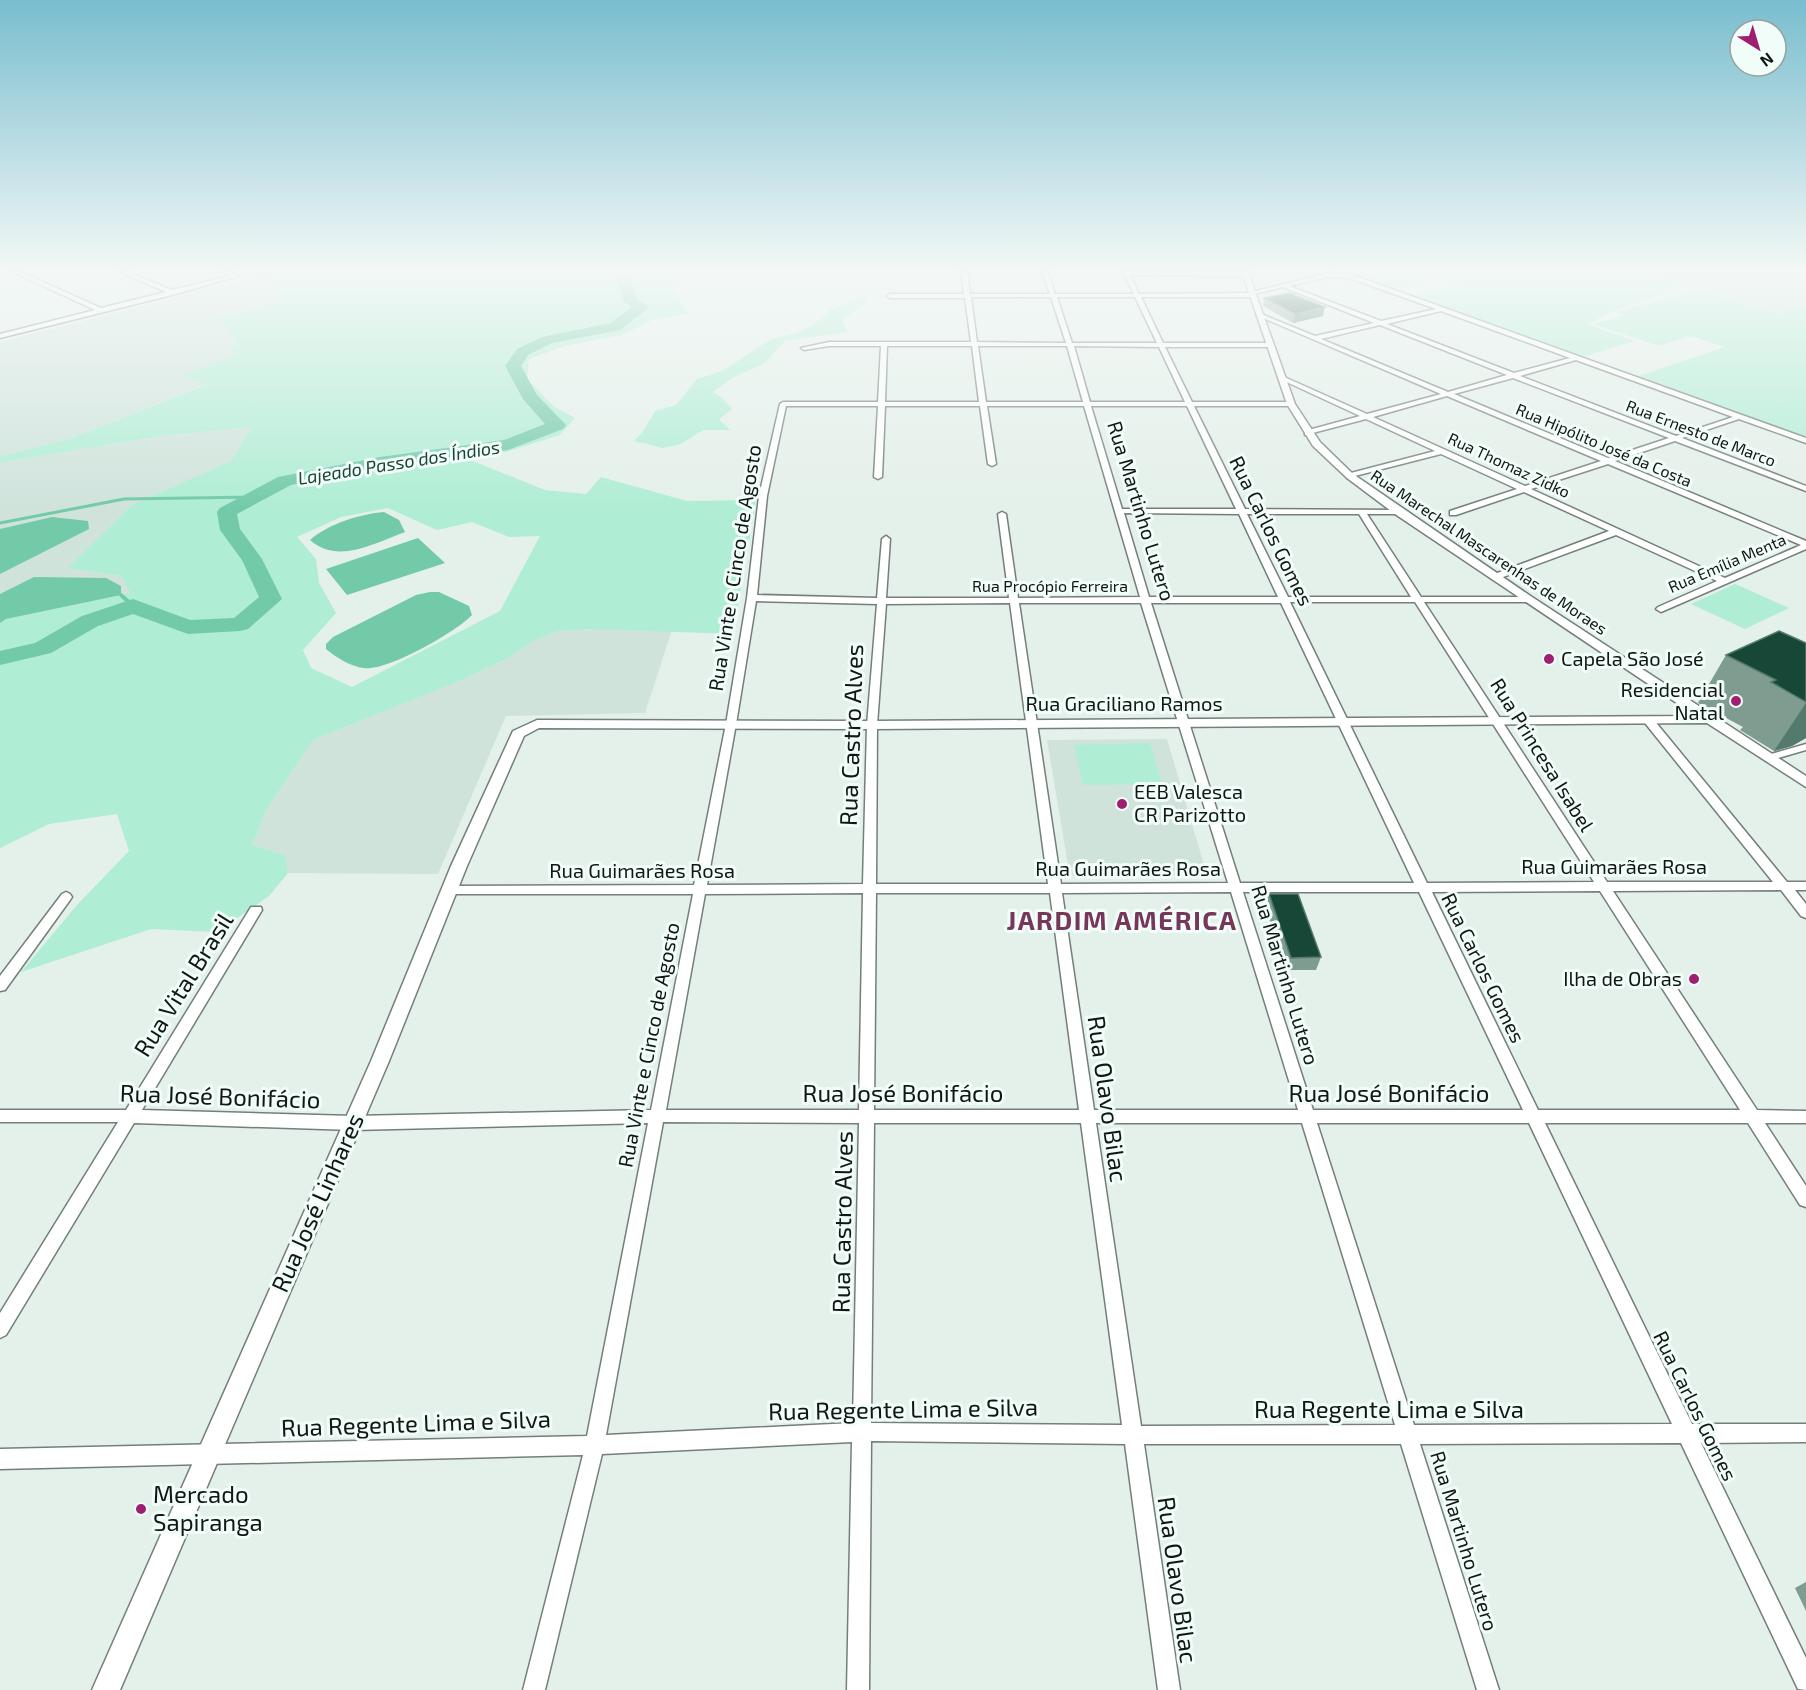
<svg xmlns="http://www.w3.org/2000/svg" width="1806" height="1690" font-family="'Exo 2',sans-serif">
	<rect width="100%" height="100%" fill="#e4f0ea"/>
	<path fill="#cfe3db" d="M244,272H281L269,275L281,301L230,350L242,354L185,375L208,383L72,438L0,456V342L255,277Z
		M1648,272H1798L1806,275V322Z
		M252,427L231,461L132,505L69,568L121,576L132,593L6,619L0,623V463L162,436Z
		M594,629L672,630L645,713L506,716L438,874L288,873L285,855L252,845L266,810L313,740L462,680L508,658L535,640L557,631Z
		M1167,739L1207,875L1167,876L1164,868L1106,869L1107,875L1070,876L1047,740Z"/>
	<path fill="#afedd4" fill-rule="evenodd" d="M281,272H680L672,279L675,292L689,314L654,319L622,335L565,346L529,359L527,379L553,406L575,418L560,435L506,452H465L468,459L545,490L586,494L601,477L687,501L756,500L733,634L594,629L557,631L535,640L508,658L462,680L313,740L266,810L252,845L285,855L288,873L269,896L217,932L151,929L21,972L77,905L129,851L117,814L49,824L0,848V623L6,619L131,593L121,576L68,568L132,505L231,461L252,427L162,436L0,463V456L72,438L207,384L183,375L240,354L229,350L237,344L220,319L281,301L268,275ZM388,508L437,530L472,522L509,537L540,536L500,611L352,687L311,668L303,650L336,613L319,583L316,559L297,537L341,517Z
		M1395,272H1646L1685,285L1614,311L1587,324L1634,341L1579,358L1409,297L1460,284L1436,277L1395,292L1363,281Z
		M1700,290L1778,313L1806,307V440L1633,378L1725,347L1691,336L1659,346L1593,324L1625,315L1616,312Z
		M867,296L864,304L843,320L847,332L785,341L763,364L732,378L713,392L721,397L732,409L719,419L730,430H703L681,444L663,448L634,441L642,433L655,411L676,405L697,379L724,370L771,339L798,333L814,324L830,310L861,297Z
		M1735,584L1789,608L1745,629L1691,604Z
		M1150,743L1162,784L1083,785L1074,745Z"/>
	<path fill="#72caa9" d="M384,512L399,520L405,532C374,543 338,565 310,540C328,524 360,514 384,512Z
		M52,517L88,521L89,529L0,574V529Z
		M418,538L445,563L347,595L326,569Z
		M34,577L106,578L121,586V595L6,619L0,623V594Z
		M430,592H439L469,606L472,615C456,632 386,672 364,668C352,667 335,657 326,649V644L333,637L416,595Z"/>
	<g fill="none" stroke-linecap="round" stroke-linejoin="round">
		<path stroke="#72caa9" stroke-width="3" d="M0,523L124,499L255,497"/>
		<path stroke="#72caa9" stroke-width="4" d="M121,595L133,606"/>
		<path fill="#72caa9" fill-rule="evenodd" d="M619,272H632L630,277L637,300L649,306L647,309L620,330L552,343L528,355L521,366L537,395L566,425L563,429L508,450L380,467L291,485L237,514L240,529L262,559L282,599L248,629L240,631L188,634L133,614L98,626L51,653L0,665V651L35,643L82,616L133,599L190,620L234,618L259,597L242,560L220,530L217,512L220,508L278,477L380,457L504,440L545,424L523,399L505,366L517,349L542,337L611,323L632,307L624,302L616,277Z"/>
		<g stroke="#747f7a" stroke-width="3">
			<path id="minor" d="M13,272H21L101,308L166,292L120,272H128L172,290L230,276L224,272H231L238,276L176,294L0,338V334L95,310Z
				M961,272H967L970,294H1050L1042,272H1048L1055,294H1134L1123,272H1246L1249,274L1246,276L1130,275L1139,294L1248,293L1329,273L1350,274L1806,438V443L1739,419L1682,438L1806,486V491L1675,441L1615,461L1806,541V549L1661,612L1656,609L1658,607L1717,581L1616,535L1495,580L1492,579V575L1609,531L1524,492L1456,515H1450V511L1517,489L1441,454L1347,478V474L1435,451L1366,419L1305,435V431L1360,416L1278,378V376H1282L1367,414L1441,394L1256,315L1261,314L1315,336L1374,323L1283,287L1254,294L1252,297H1141L1163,343H1270L1273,345L1270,347H1165L1192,402H1291L1294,404L1291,406H1194L1245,509L1402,510V514H1367L1421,597H1531L1533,599L1528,602H1424L1607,882H1773L1645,723L1644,721L1645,719H1653L1787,882H1806V890H1795L1806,904V918L1801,916L1781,890L1613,891L1757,1110L1806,1111V1123H1765L1806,1186V1207L1800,1205L1748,1123H1545L1692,1424H1806V1442L1701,1443L1806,1658V1690L1798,1689L1681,1443L1420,1444L1499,1690H1477L1401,1444H1144L1180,1690H1158L1125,1444L871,1441L869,1690H847L852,1442L602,1454L545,1690H523L583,1455L0,1469V1449L587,1436L648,1123L353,1130L134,1123L6,1335L0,1338V1313L118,1122H0V1110H126L251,907H261L262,910L142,1110L353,1116L651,1110L693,894H450L446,893L444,890L446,887L450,886L694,885L726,724L747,598L759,496L780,404L783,402H878L881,346H829L804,350L801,348L829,342H971L965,298H890L887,296L890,294H964ZM1329,277L1349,278L1436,309L1381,321L1289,286ZM971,297H1051L1066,343L977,342ZM1057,297H1135L1157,343H1072ZM1441,311L1570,358L1514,373L1387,324ZM1380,325L1507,375L1448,392L1321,339ZM887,346H972L979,402H885ZM978,346H1067L1083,402H986ZM1074,346L1159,347L1185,402H1090ZM1576,360L1733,417L1676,436L1520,376ZM1513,378L1669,438L1608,458L1454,394ZM1447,396L1601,461L1525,486L1373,417ZM786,406H878L874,477L878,479L882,477L885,406H980L988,464L992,466L996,464L987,406H1084L1140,597L1018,598L1006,514L1002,512L998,514L1009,598H886L890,539L886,536L882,539L877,598L757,595L767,496ZM1091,406H1187L1236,509H1122ZM1608,464L1801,545L1725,578L1531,489ZM1124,513L1239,514L1278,597H1149ZM1247,514H1359L1411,597H1288ZM756,601L877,604L867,725L863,884L707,885L736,724ZM1290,602H1415L1594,882L1427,883ZM1010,603L1048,884H876L877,725L886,604ZM1019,603H1141L1228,883L1061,884ZM1151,603H1281L1414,883H1240ZM1600,891L1740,1110H1538L1432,892ZM1231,892L1298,1110H1094L1062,893ZM1243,892H1419L1523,1110H1313ZM863,893L859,1110H666L705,894ZM876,893H1050L1079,1110H874ZM663,1122L859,1123L853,1423L606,1435ZM874,1123H1081L1122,1425L871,1423ZM1096,1123H1302L1395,1425L1141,1426ZM1317,1123H1529L1672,1424L1414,1425Z
				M1806,744V750L1768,761L1762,758L1764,756Z
				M66,892L70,894L72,897L70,900L5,990L0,991V976L62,894Z"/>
		</g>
		<g stroke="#747f7a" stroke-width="3">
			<path id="tertiary" d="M1242,272H1248L1295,404L1320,442L1353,474L1532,597L1806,776V787L1707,723L872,729L539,728L524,736L467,866L389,1061L120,1690H92L371,1061L451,866L513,731L537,720L872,721L1696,716L1395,514L1347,478L1313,446L1287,404Z"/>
		</g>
		<use href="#minor" fill="#fff" fill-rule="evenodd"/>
		<use href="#tertiary" fill="#fff" fill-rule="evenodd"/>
	</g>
	<path fill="#7e9c90" d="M1264,298L1323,316L1293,323L1263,306Z
		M1806,643V738L1792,746L1774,751L1740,730L1743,727L1698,703L1726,655Z
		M1269,894L1321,957L1316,970H1286L1265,906Z
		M1806,1582V1611L1795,1588Z"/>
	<path fill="#547a6d" d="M1325,307L1323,316L1293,323L1295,314Z
		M1806,703V738L1792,746L1774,751Z"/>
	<path fill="#174737" stroke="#547a6d" stroke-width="1.5" d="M1289,293L1325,307L1295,314L1264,298Z
		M1779,631L1806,643V702L1771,682L1776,680L1726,655Z
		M1269,894H1298L1321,957L1291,958Z"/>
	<linearGradient id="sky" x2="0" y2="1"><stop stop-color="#79bdcf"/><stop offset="0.53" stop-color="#f3f8f6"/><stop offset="1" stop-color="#f3f8f6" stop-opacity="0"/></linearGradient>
	<rect width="1806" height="509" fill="url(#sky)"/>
	<g fill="#a01e6f" stroke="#f1fdf8" stroke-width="2">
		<circle cx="1549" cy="659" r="6"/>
		<circle cx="1736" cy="701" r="6"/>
		<circle cx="1122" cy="804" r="6"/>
		<circle cx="1694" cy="979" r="6"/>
		<circle cx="141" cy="1509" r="6"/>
	</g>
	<g text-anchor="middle" stroke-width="6" stroke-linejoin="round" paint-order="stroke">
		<g font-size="16" fill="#121614" stroke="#f1fdf8">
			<text transform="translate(1701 433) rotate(21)" y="6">Rua Ernesto de Marco</text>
			<text transform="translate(1604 445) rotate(23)" y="6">Rua Hipólito José da Costa</text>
			<text transform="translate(1509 465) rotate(25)" y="6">Rua Thomaz Zidko</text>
			<text transform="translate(1489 552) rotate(34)" y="6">Rua Marechal Mascarenhas de Moraes</text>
			<text transform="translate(1727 563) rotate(-23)" y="6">Rua Emília Menta</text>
			<text x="1050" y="592">Rua Procópio Ferreira</text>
		</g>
		<g font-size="18" font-style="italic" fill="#1c4436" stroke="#f1fdf8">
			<text transform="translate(399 463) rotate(-9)" y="6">Lajeado Passo dos Índios</text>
		</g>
		<g font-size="20" fill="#121614" stroke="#f1fdf8">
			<text transform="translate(1141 511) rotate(73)" y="7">Rua Martinho Lutero</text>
			<text transform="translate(1271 531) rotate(64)" y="7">Rua Carlos Gomes</text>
			<text transform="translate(735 568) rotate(-81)" y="7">Rua Vinte e Cinco de Agosto</text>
			<text x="1124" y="711">Rua Graciliano Ramos</text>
			<text transform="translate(1542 755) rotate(58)" y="7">Rua Princesa Isabel</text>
			<text x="1614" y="874">Rua Guimarães Rosa</text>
			<text x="1128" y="876">Rua Guimarães Rosa</text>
			<text x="642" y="878">Rua Guimarães Rosa</text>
			<text transform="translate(1483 968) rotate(64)" y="7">Rua Carlos Gomes</text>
			<text transform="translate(1285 975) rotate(73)" y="7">Rua Martinho Lutero</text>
			<text transform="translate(649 1045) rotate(-79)" y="7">Rua Vinte e Cinco de Agosto</text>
			<text transform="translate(1695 1406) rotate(64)" y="7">Rua Carlos Gomes</text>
			<text transform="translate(1464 1541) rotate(73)" y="7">Rua Martinho Lutero</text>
		</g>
		<g font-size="20" fill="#121614" stroke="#f1fdf8" text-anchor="start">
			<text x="1561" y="666">Capela São José</text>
			<text x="1724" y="697" text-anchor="end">Residencial<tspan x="1724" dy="23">Natal</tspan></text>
			<text x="1134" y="799">EEB Valesca<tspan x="1134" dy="23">CR Parizotto</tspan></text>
			<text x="1682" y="986" text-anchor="end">Ilha de Obras</text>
		</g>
		<g font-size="24" fill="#121614" stroke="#f1fdf8">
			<text transform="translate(852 735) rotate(-88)" y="8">Rua Castro Alves</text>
			<text transform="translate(184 985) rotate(-58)" y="8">Rua Vital Brasil</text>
			<text x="903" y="1102">Rua José Bonifácio</text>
			<text x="1389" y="1102">Rua José Bonifácio</text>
			<text transform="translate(220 1097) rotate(2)" y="8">Rua José Bonifácio</text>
			<text transform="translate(1107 1099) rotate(82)" y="8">Rua Olavo Bilac</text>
			<text transform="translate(318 1203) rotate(-66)" y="8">Rua José Linhares</text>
			<text transform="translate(843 1222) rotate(-89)" y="8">Rua Castro Alves</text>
			<text transform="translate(903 1410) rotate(-1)" y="8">Rua Regente Lima e Silva</text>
			<text x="1389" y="1418">Rua Regente Lima e Silva</text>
			<text transform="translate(416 1424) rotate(-2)" y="8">Rua Regente Lima e Silva</text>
			<text transform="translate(1177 1580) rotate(82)" y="8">Rua Olavo Bilac</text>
		</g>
		<g font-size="24" fill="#121614" stroke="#f1fdf8" text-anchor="start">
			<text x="153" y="1503">Mercado<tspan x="153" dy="28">Sapiranga</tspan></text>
		</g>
		<g font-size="26" font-weight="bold" letter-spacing="1.5" fill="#77375a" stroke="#f1fdf8">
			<text x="1122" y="930">JARDIM AMÉRICA</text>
		</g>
	</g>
	<g transform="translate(1758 48) rotate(143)"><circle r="28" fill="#f1fdf8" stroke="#98a19d" stroke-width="1.5"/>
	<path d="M0-4.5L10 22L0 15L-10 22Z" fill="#a01e6f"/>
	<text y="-9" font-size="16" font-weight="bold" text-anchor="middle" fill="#121614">N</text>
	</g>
</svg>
